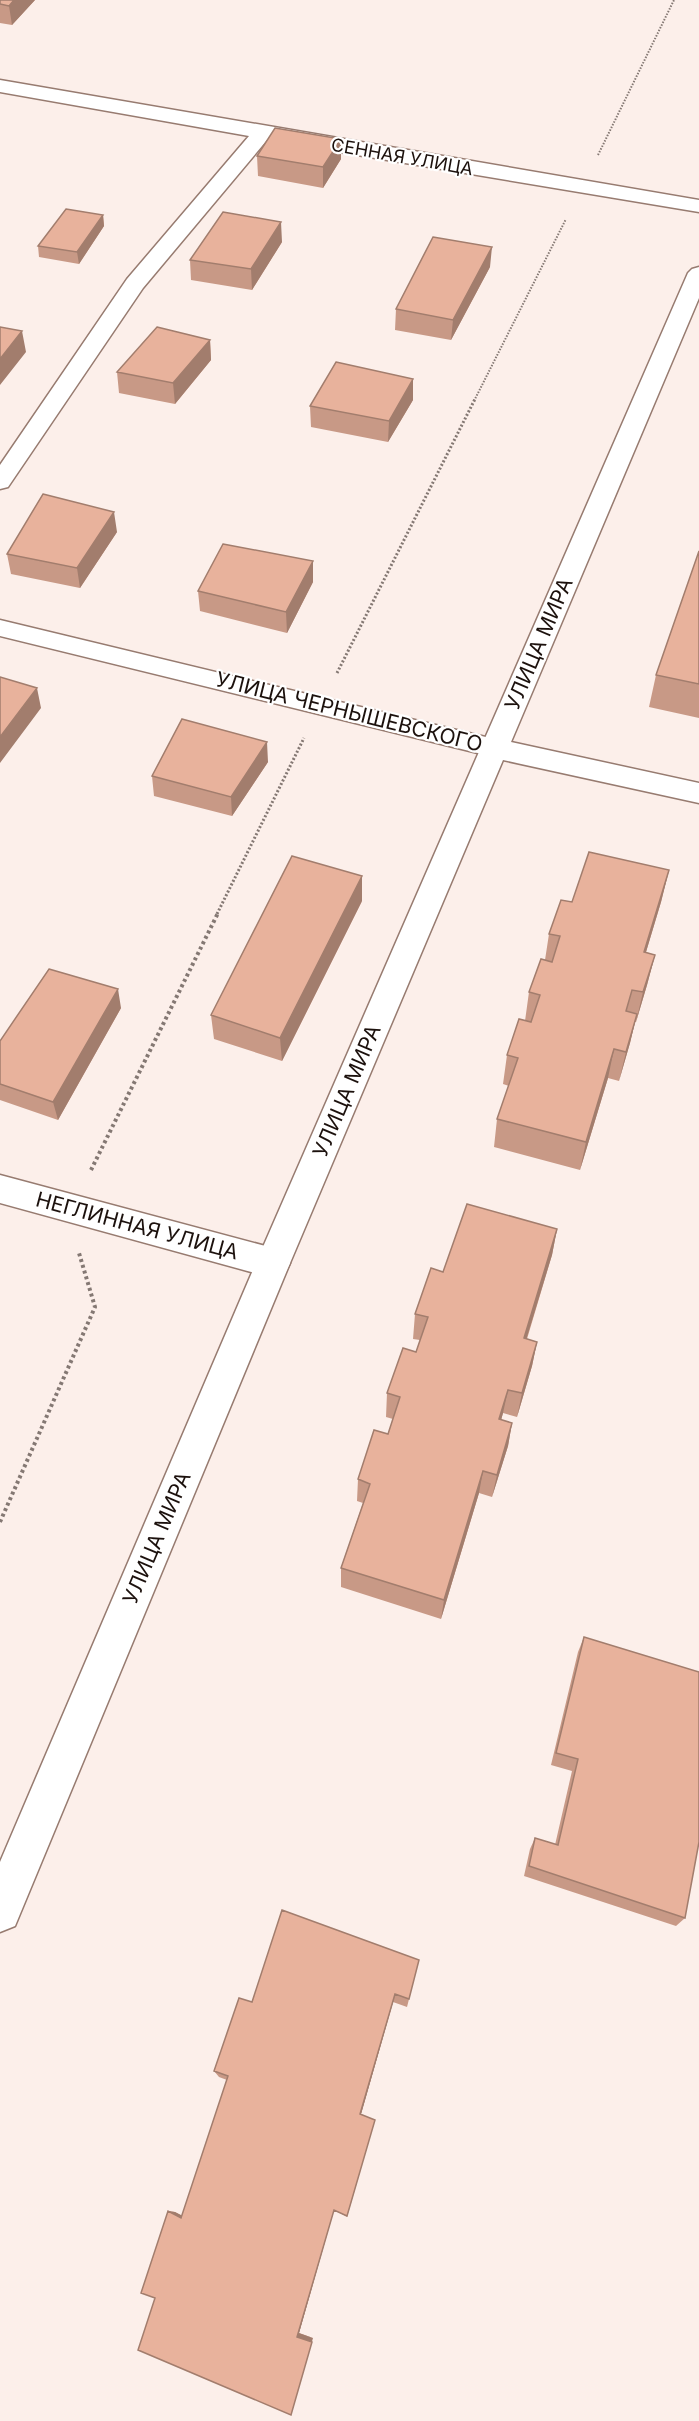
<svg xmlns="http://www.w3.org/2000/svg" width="699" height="2421" font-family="Inter,sans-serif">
	<rect width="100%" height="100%" fill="#fcefea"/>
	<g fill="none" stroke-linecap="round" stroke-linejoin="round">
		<g stroke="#977b70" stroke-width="3">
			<path id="street" d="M0,80L699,200V212L267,140L143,288L8,487L0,489V465L127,279L249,136L0,92Z
				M0,620L494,739L504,741L508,748L504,755L494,757L0,636Z
				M0,1175L273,1248L285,1253L290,1263L285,1273L273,1278L0,1203Z"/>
		</g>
		<g stroke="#977b70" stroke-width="3">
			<path id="secondary" d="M699,267V298L511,742L699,783V803L503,760L290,1263L15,1926L0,1932V1862L256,1263L688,273L692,269Z"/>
		</g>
		<path stroke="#847873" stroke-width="2" stroke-dasharray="1.5 1.5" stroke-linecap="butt" d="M598,155L674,0
			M474,401L566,219"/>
		<path stroke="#847873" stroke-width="3" stroke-dasharray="2 2" stroke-linecap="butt" d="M337,673L475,399
			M217,914L304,738"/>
		<path stroke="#847873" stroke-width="4" stroke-dasharray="3 3" stroke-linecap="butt" d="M91,1170L218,913
			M0,1522L95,1307L79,1253"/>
		<use href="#street" fill="#fff" fill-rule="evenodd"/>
		<use href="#secondary" fill="#fff" fill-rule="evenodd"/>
	</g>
	<path fill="#c89986" d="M0,0H35L12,25L0,23Z
		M341,139V159L323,188L258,176L257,156Z
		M103,215L104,226L79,264L39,257L38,246Z
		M282,242L252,290L191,280L190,260Z
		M490,267L451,340L395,330L396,309Z
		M210,340L211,360L175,404L119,393L117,372Z
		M413,400L388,442L311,427L310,406Z
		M117,532L80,588L11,574L7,554Z
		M699,551V718L649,707L656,675Z
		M313,561V582L287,633L200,611L198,591Z
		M268,762L232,816L154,796L152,776Z
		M669,870L661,902L646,952L655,955L647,985L636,1022H635L630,1043L619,1081L608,1078L580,1170L494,1147L497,1119L509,1086L503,1084L507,1055L525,1021L529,992L545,960L549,934L572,902Z
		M362,901L282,1061L214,1039L211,1015Z
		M121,1008L58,1120L0,1100V1041Z
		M557,1229L552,1255L527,1339L537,1342L532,1366L517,1417L503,1413L501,1420L512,1423L508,1446L492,1497L479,1493L441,1619L341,1587V1568L363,1503L357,1501L358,1479L388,1434L393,1419L386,1417L387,1393L416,1352L420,1340L413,1339L415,1314L443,1272Z
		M584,1637L685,1918L676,1926L524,1876L530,1849L535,1838L555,1845L572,1771L551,1765L578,1652Z
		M419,1960L407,2007L393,2002L361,2114L374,2123L347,2217L334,2210L299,2333L313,2338L155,2298L168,2211L175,2212L182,2216L227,2080L219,2077L214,2071L252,2002Z"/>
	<path fill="#a27d6d" d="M14,0H35L12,25L9,6Z
		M341,139V159L323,188V167Z
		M103,215L104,226L79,264L77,252Z
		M281,222L282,242L252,290L251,269Z
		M492,247L490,267L451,340L453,320Z
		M22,331L26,352L0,385V359Z
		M210,340L211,360L175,404L173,383Z
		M413,379V400L388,442L389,421Z
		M114,512L117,532L80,588L77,568Z
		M313,561V582L287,633L286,612Z
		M37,688L41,708L0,763V737Z
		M267,742L268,762L232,816L231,797Z
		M669,870L661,902L637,982L644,952Z
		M362,876V901L282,1061L280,1038Z
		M655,955L647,985L636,1022L643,992Z
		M118,989L121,1008L58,1120L53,1102Z
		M637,1014L630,1043L619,1081L626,1052Z
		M614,1049L608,1078L580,1170L586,1142Z
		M557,1229L552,1255L519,1363L524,1338Z
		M537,1342L532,1366L517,1417L522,1393Z
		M508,1390L503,1413L495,1442L499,1419Z
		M512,1423L508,1446L492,1497L497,1475Z
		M483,1471L479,1493L441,1619L444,1600Z
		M395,1994L393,2002L360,2118V2114Z
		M334,2210L299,2333L313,2338L291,2415L297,2337Z
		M168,2211L175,2212L187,2218H181Z"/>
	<path fill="#e8b29c" stroke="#a27d6d" stroke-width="1.5" d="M0,0H14L9,6L0,4Z
		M275,128L341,139L323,167L257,156Z
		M66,209L103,215L77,252L38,246Z
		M223,212L281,222L251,269L190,260Z
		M433,237L492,247L453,320L396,309Z
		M0,327L22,331L0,359Z
		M157,327L210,340L173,383L117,372Z
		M336,362L413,379L389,421L310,406Z
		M43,494L114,512L77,568L7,554Z
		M223,544L313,561L286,612L198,591Z
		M699,551V684L656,675Z
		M0,677L37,688L0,737Z
		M182,719L267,742L231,797L152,776Z
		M589,852L669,870L644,952L655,955L643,992L632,990L626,1011L637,1014L626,1052L614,1049L586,1142L497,1119L518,1058L507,1055L519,1019L531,1022L540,995L529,992L541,959L552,962L560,936L549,934L561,900L572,902Z
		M292,856L362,876L280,1038L211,1015Z
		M49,969L118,989L53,1102L0,1084V1041Z
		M467,1204L557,1229L524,1338L537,1342L522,1393L508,1390L499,1419L512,1423L497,1475L483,1471L444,1600L341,1568L370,1484L358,1479L374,1430L388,1434L400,1397L387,1393L403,1348L416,1352L428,1317L415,1314L431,1268L443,1272Z
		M584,1637L699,1672V1842L685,1918L529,1866L535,1838L558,1845L578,1759L556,1753Z
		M282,1910L419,1960L409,1999L395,1994L360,2114L375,2120L347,2216L334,2210L297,2337L312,2342L291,2415L138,2350L155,2298L141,2293L168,2211L181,2218L228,2076L214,2071L239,1998L252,2002Z"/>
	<g text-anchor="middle" stroke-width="4.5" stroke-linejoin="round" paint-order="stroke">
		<g font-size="18" fill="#1c110d" stroke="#fff">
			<text transform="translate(402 157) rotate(10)" y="6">СЕННАЯ УЛИЦА</text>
		</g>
		<g font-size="21" fill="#1c110d" stroke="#fff">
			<text transform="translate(539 644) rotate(-67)" y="7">УЛИЦА МИРА</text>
			<text transform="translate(349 712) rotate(14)" y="7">УЛИЦА ЧЕРНЫШЕВСКОГО</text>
			<text transform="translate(347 1091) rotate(-67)" y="7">УЛИЦА МИРА</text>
			<text transform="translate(137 1226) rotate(15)" y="7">НЕГЛИННАЯ УЛИЦА</text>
			<text transform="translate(157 1538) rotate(-67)" y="7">УЛИЦА МИРА</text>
		</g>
	</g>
</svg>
